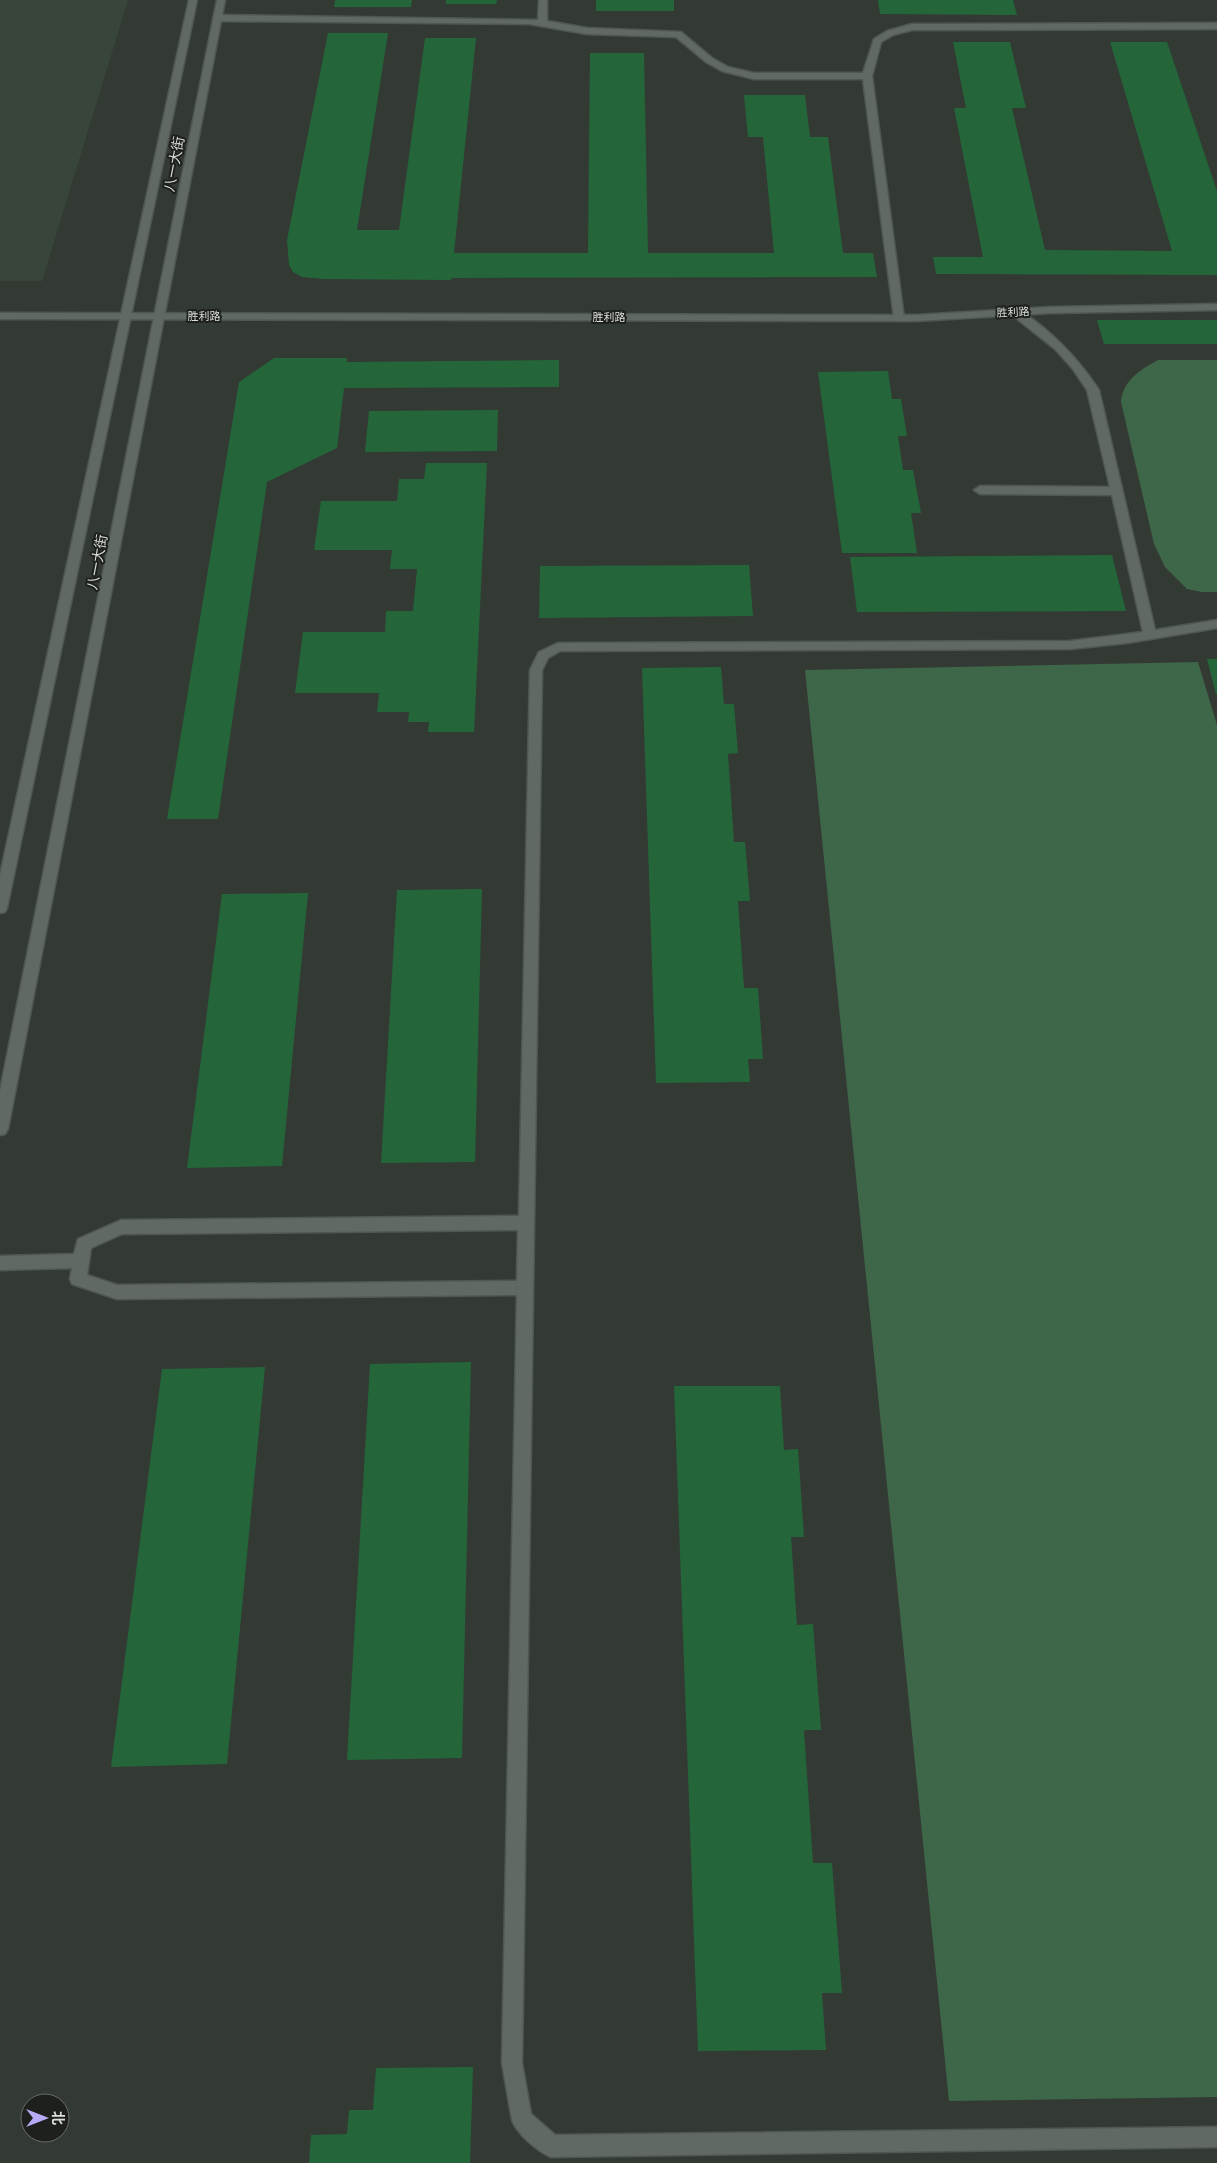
<svg xmlns="http://www.w3.org/2000/svg" width="1217" height="2163" font-family="'Crimson Pro','Noto Sans SC',serif">
	<rect width="100%" height="100%" fill="#333a34"/>
	<path fill="#38453a" d="M0,0H128L42,281H0Z"/>
	<path fill="#3e6649" d="M1158,360H1217V592H1202L1187,589L1165,567L1154,544L1121,402C1123,380 1140,370 1158,360Z
		M1198,662L1217,725V2097L949,2101L805,670Z"/>
	<path fill="#24663a" d="M335,0H412L411,7H334Z
		M446,0H497L496,4H446Z
		M596,0H674V11H596Z
		M878,0H1013L1017,15L880,14Z
		M328,33H388L357,230H399L425,38H476L454,253H588L590,53H644L648,253H774L763,137H748L744,95H805L810,137H828L843,253H873L877,277L452,278L451,280L324,279L302,277L293,272L289,265L287,240Z
		M953,42H1010L1026,108H1012L1045,250L1172,251L1110,42H1167L1217,191V275L936,274L933,257H983L954,108H966Z
		M1097,320H1217V344H1104Z
		M274,358H347V362L559,360V387L344,388L337,448L267,482L218,819H167L239,382Z
		M888,371L892,399H901L907,436H898L903,470H913L921,513H911L917,553H842L818,372Z
		M498,410L497,451L365,452L369,411Z
		M426,463H487L474,732H428L429,722H408L409,712H377L379,693H295L303,632H385L386,611H413L417,569H390L392,550H314L321,501H397L399,479H424Z
		M1112,555L1126,611L857,612L850,557Z
		M749,565L753,616L539,618L540,566Z
		M1207,659H1217V694H1216Z
		M721,667L724,704H734L738,753L728,754L734,842H745L750,901H738L744,988H758L763,1059H748L750,1082L656,1083L642,668Z
		M482,889L475,1162L381,1163L397,890Z
		M308,893L282,1166L187,1168L222,894Z
		M471,1362L462,1758L347,1760L370,1364Z
		M265,1367L227,1764L111,1767L162,1369Z
		M674,1386H780L784,1450L798,1449L804,1537H791L797,1625L813,1624L821,1730H804L813,1863H832L842,1993H822L826,2050L698,2051Z
		M473,2067L470,2163H309L311,2135L347,2134L349,2110H373L376,2068Z"/>
	<g fill="none" stroke-linecap="round" stroke-linejoin="round">
		<g stroke="#505652" stroke-width="3">
			<path id="lane" d="M539,0H547V21L587,28L681,32L712,58L728,67L754,73H863L874,39L887,31L912,24L1217,23V29L912,30L893,35L881,42L872,76L904,318L899,321L894,318L863,79H754L722,71L706,62L676,37L587,34L529,24L217,21L213,18L217,15L538,20Z
				M1015,309C1022,311 1029,317 1035,321C1061,341 1081,363 1099,390L1155,630L1217,620V628L1127,643L1070,649L560,651L548,658L542,670L522,2063L531,2114L555,2135L1217,2127V2147L551,2157C537,2151 517,2134 512,2120L502,2063L517,1295L117,1299L72,1284L70,1279L72,1268L0,1270V1256L74,1254L78,1239L121,1220L519,1216L530,670L539,652L558,643L1070,641L1143,632L1112,495L980,494L974,490L980,486L1110,487L1087,390L1072,368L1055,349L1011,314L1010,312L1011,310ZM518,1230L517,1281L117,1285L87,1275L91,1248L122,1234Z"/>
		</g>
		<g stroke="#505652" stroke-width="3">
			<path id="street" d="M1217,304V310L1051,313L916,321L0,319V313L916,315L1051,307Z"/>
		</g>
		<g stroke="#505652" stroke-width="3">
			<path id="secondary" d="M189,0H197L7,908L5,912L0,913V875Z
				M217,0H225L8,1129L5,1134L0,1135V1091Z"/>
		</g>
		<use href="#lane" fill="#616963" fill-rule="evenodd"/>
		<use href="#street" fill="#616963" fill-rule="evenodd"/>
		<use href="#secondary" fill="#616963" fill-rule="evenodd"/>
	</g>
	<g text-anchor="middle" stroke-width="4" stroke-linejoin="round" paint-order="stroke">
		<g font-size="11" fill="#dbdfdc" stroke="#1d201d">
			<text transform="translate(1013 312) rotate(-3)" y="4">胜利路</text>
			<text x="204" y="320">胜利路</text>
			<text x="609" y="321">胜利路</text>
		</g>
		<g font-size="14" fill="#dbdfdc" stroke="#1d201d">
			<text transform="translate(174 164) rotate(-79)" y="5">八一大街</text>
			<text transform="translate(97 562) rotate(-79)" y="5">八一大街</text>
		</g>
	</g>
	<g transform="translate(45 2118) rotate(90)"><circle r="24" fill="#1d201d" stroke="#696c69"/>
	<path d="M0-4L9 19L0 12L-9 19Z" fill="#b7abf8"/>
	<text y="-8" font-size="14" font-weight="bold" text-anchor="middle" fill="#dbdfdc">北</text>
	</g>
</svg>
